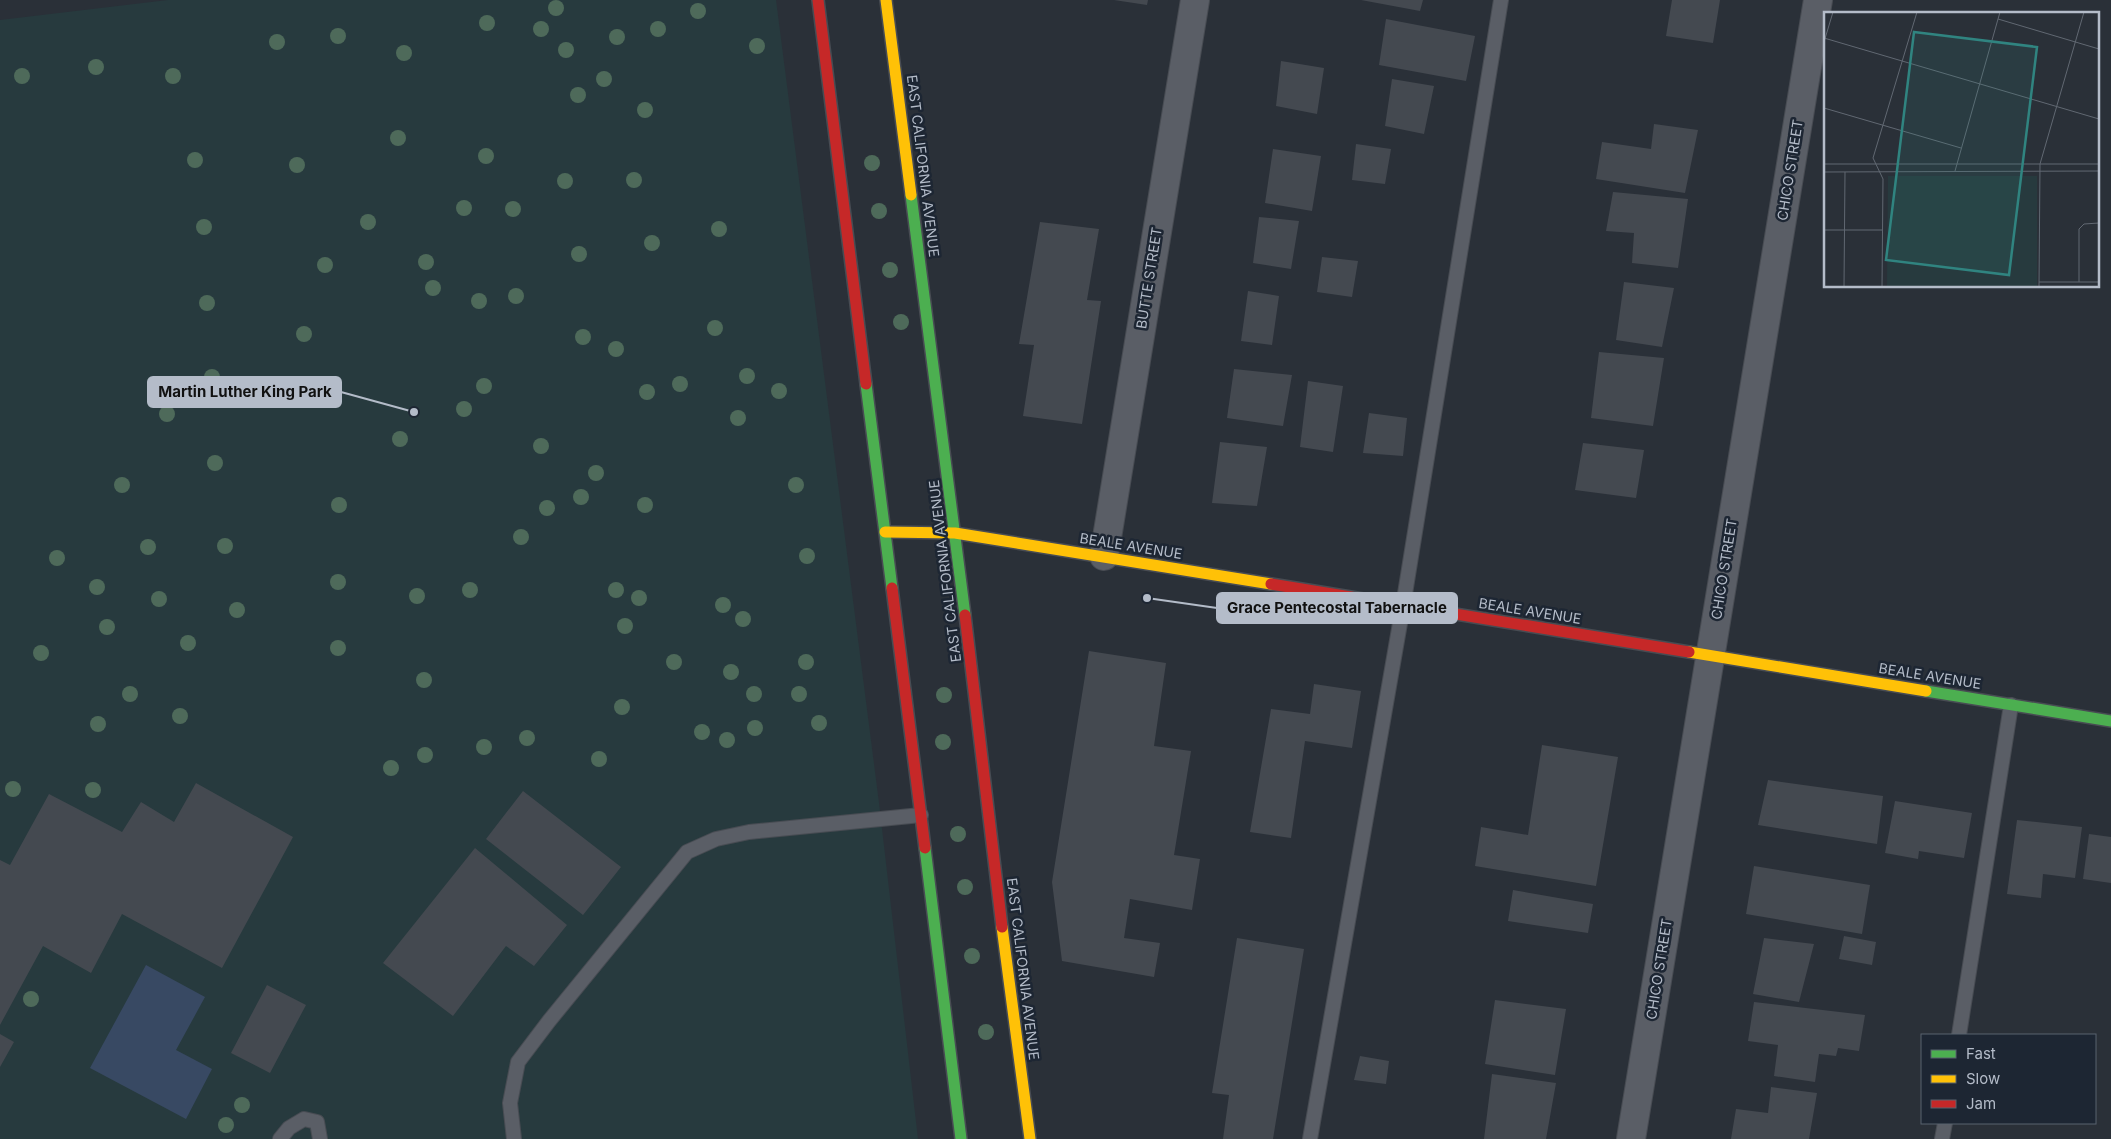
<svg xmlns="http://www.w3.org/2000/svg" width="2111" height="1139" font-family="Inter,sans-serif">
	<rect width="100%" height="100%" fill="#2a3038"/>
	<path fill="#273a3e" d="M168,0H776L879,803L918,1139H0V20Z"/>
	<path fill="#384963" d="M146,965L205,997L176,1050L212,1069L186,1119L90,1068Z"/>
	<path fill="#444950" d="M1114,0H1148L1147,5Z
		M1361,0H1423L1420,11Z
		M1672,0H1720L1713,43L1666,36Z
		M1386,19L1475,36L1466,81L1379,65Z
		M1281,61L1324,68L1317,114L1276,106Z
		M1392,79L1434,86L1424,134L1385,126Z
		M1654,124L1698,130L1685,193L1596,179L1602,142L1651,149Z
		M1356,144L1391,149L1385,184L1352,180Z
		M1273,149L1321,156L1312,211L1265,203Z
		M1613,192L1688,199L1678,268L1632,263L1634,233L1606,231Z
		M1259,217L1299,221L1291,269L1253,263Z
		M1040,222L1099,229L1087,300L1101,301L1082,424L1023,416L1034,345L1019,344Z
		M1322,257L1358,261L1352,297L1317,292Z
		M1624,282L1674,288L1662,347L1616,340Z
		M1248,291L1279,296L1272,345L1241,341Z
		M1599,352L1664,358L1653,426L1591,418Z
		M1234,369L1292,375L1283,426L1227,418Z
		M1308,381L1343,386L1333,452L1300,447Z
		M1369,413L1407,418L1403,456L1363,453Z
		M1220,442L1267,447L1257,506L1212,503Z
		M1583,443L1644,450L1636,498L1575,490Z
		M1089,651L1166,663L1154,746L1191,751L1174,855L1200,859L1192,910L1130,899L1124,938L1160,943L1154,977L1062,961L1052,882Z
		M1314,684L1361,691L1352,748L1305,741L1291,838L1250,832L1271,709L1310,714Z
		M1542,745L1618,757L1596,886L1475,866L1481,827L1528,835Z
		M1768,780L1883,796L1877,844L1758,825Z
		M196,783L293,837L222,968L122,914L91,973L43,946L0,1025V860L10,865L49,794L122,832L141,802L174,822Z
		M523,791L621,867L583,915L486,839Z
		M1895,801L1972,813L1964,858L1919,851L1918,859L1885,853Z
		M2017,820L2082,827L2075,878L2043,874L2041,898L2007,894Z
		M2089,834L2111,837V883L2083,879Z
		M475,848L567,925L534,966L506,946L453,1016L383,963Z
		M1754,866L1870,885L1862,934L1746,914Z
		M1513,890L1593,904L1588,933L1508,921Z
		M1844,936L1876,942L1872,965L1839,959Z
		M1237,938L1304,949L1273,1139H1223L1229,1095L1212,1093Z
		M1764,938L1814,944L1799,1002L1753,994Z
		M267,985L306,1005L270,1073L231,1053Z
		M1495,1000L1566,1009L1555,1075L1485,1064Z
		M1754,1002L1865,1015L1859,1051L1838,1048L1836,1056L1819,1054L1815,1082L1774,1076L1778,1045L1748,1041Z
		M0,1034L14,1042L0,1067Z
		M1360,1056L1389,1061L1386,1084L1354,1080Z
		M1492,1074L1556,1083L1546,1139H1484Z
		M1771,1087L1817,1093L1809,1139H1731L1736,1109L1768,1113Z"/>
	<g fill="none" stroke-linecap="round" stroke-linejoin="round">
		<g stroke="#484c53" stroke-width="16">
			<path id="lane" d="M1959,1035L2011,705
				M280,1139L289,1128L304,1119L317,1122L320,1139
				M514,1139L510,1103L518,1062L549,1021L687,852L716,839L749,832L921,815
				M1310,1139L1403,606L1501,0
				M1942,1139L1945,1123"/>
		</g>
		<g stroke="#484c53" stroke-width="30">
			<path id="street" d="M1104,556L1195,0
				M1631,1139L1818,0"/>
		</g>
		<g stroke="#484c53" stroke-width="14">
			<path id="fast" d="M911,195L965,615
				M866,384L892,588
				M1926,691L2111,721
				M925,848L961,1139"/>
		</g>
		<g stroke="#484c53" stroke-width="14">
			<path id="slow" d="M886,0L911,195
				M885,532L955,533L1271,584
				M1689,652L1926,691
				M1002,927L1030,1139"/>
		</g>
		<g stroke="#484c53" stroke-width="14">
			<path id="jam" d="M818,0L866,384
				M1271,584L1689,652
				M892,588L925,848
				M965,615L1002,927"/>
		</g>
		<use href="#lane" stroke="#5a5e66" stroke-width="14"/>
		<use href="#street" stroke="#5a5e66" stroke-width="28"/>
		<use href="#fast" stroke="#4caf50" stroke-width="11"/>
		<use href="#slow" stroke="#ffc107" stroke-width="11"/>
		<use href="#jam" stroke="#c62828" stroke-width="11"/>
	</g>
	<g fill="#4e6a5a">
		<circle cx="556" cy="8" r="8"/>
		<circle cx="698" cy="11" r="8"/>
		<circle cx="487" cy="23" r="8"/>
		<circle cx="541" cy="29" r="8"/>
		<circle cx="658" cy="29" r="8"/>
		<circle cx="338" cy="36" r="8"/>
		<circle cx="617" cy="37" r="8"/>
		<circle cx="277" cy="42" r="8"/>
		<circle cx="757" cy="46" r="8"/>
		<circle cx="566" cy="50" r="8"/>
		<circle cx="404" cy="53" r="8"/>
		<circle cx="96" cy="67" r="8"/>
		<circle cx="22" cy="76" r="8"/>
		<circle cx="173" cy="76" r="8"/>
		<circle cx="604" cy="79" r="8"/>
		<circle cx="578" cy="95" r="8"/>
		<circle cx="645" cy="110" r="8"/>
		<circle cx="398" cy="138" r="8"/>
		<circle cx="486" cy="156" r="8"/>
		<circle cx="195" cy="160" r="8"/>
		<circle cx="872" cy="163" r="8"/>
		<circle cx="297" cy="165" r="8"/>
		<circle cx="634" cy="180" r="8"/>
		<circle cx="565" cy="181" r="8"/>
		<circle cx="464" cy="208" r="8"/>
		<circle cx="513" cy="209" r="8"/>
		<circle cx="879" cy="211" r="8"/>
		<circle cx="368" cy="222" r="8"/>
		<circle cx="204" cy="227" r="8"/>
		<circle cx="719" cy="229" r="8"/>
		<circle cx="652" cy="243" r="8"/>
		<circle cx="579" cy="254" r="8"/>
		<circle cx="426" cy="262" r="8"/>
		<circle cx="325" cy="265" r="8"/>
		<circle cx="890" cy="270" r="8"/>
		<circle cx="433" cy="288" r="8"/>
		<circle cx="516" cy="296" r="8"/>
		<circle cx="479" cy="301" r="8"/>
		<circle cx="207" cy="303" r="8"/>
		<circle cx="901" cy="322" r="8"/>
		<circle cx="715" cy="328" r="8"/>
		<circle cx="304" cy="334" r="8"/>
		<circle cx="583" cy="337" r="8"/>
		<circle cx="616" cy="349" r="8"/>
		<circle cx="747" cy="376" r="8"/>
		<circle cx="212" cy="377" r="8"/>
		<circle cx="680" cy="384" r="8"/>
		<circle cx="484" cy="386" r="8"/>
		<circle cx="779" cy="391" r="8"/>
		<circle cx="647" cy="392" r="8"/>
		<circle cx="464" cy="409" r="8"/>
		<circle cx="167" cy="414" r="8"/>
		<circle cx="738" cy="418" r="8"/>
		<circle cx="400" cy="439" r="8"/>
		<circle cx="541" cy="446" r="8"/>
		<circle cx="215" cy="463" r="8"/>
		<circle cx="596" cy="473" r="8"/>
		<circle cx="122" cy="485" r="8"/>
		<circle cx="796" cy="485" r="8"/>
		<circle cx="581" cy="497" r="8"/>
		<circle cx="339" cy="505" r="8"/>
		<circle cx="645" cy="505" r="8"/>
		<circle cx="547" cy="508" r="8"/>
		<circle cx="521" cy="537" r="8"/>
		<circle cx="225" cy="546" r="8"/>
		<circle cx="148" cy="547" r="8"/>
		<circle cx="807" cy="556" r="8"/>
		<circle cx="57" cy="558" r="8"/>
		<circle cx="338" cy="582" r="8"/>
		<circle cx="97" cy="587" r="8"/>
		<circle cx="470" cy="590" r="8"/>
		<circle cx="616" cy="590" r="8"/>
		<circle cx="417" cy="596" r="8"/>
		<circle cx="639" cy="598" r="8"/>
		<circle cx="159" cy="599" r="8"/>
		<circle cx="723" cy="605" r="8"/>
		<circle cx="237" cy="610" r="8"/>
		<circle cx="743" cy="619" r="8"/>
		<circle cx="625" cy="626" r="8"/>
		<circle cx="107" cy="627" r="8"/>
		<circle cx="188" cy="643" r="8"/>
		<circle cx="338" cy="648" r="8"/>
		<circle cx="41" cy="653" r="8"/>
		<circle cx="674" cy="662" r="8"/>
		<circle cx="806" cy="662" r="8"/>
		<circle cx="731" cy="672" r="8"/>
		<circle cx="424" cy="680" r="8"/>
		<circle cx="130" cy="694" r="8"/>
		<circle cx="754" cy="694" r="8"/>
		<circle cx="799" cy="694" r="8"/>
		<circle cx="944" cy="695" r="8"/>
		<circle cx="622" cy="707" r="8"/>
		<circle cx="180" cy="716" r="8"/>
		<circle cx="819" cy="723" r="8"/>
		<circle cx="98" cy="724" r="8"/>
		<circle cx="755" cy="728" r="8"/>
		<circle cx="702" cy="732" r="8"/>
		<circle cx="527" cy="738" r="8"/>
		<circle cx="727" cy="740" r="8"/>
		<circle cx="943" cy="742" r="8"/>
		<circle cx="484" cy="747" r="8"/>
		<circle cx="425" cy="755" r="8"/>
		<circle cx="599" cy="759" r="8"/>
		<circle cx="391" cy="768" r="8"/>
		<circle cx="13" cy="789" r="8"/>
		<circle cx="93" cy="790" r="8"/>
		<circle cx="958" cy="834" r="8"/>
		<circle cx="965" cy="887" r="8"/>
		<circle cx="972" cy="956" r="8"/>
		<circle cx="31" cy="999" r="8"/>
		<circle cx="986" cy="1032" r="8"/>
		<circle cx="242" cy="1105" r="8"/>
		<circle cx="226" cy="1125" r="8"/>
	</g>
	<g text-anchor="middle" stroke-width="5" stroke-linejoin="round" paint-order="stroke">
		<g font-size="14" fill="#b4bcc9" stroke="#1d2633">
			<text transform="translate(923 166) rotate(83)" y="5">EAST CALIFORNIA AVENUE</text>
			<text transform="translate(1790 170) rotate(-81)" y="5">CHICO STREET</text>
			<text transform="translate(1149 278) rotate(-81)" y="5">BUTTE STREET</text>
			<text transform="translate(1131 546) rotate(9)" y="5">BEALE AVENUE</text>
			<text transform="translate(1724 569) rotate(-81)" y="5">CHICO STREET</text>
			<text transform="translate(945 571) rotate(-97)" y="5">EAST CALIFORNIA AVENUE</text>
			<text transform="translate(1530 611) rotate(9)" y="5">BEALE AVENUE</text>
			<text transform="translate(1930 676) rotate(9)" y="5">BEALE AVENUE</text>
			<text transform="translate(1023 969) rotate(83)" y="5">EAST CALIFORNIA AVENUE</text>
			<text transform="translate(1659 969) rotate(-81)" y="5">CHICO STREET</text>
		</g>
	</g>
	<g transform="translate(1824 12)">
		<rect width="275" height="275" fill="#2a3038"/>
		<path d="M64,164H213V275H63Z" fill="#273a3e"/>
		<path fill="none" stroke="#616872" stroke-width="1" d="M174,7L275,37M0,26L275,107M0,30L9,0M0,96L137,136M0,152H275M131,159L176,0M0,160L275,159M0,218H58M215,270H275M255,270V217L260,212L275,211M20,275L21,160M58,275L59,167L49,146L93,0M215,275L216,152L260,0"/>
		<path fill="#308480" fill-opacity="0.15" stroke="#308480" stroke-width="2.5" d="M90,20L213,35L185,263L62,248Z"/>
		<rect width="275" height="275" fill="none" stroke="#b4bcc9" stroke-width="2.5"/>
	</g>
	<path fill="none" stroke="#b4bcc9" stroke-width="2" d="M414 412L341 392M1147 598L1217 608"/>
	<g fill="#b4bcc9" stroke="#1d2633" stroke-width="2">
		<circle cx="414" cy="412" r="5"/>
		<circle cx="1147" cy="598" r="5"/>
	</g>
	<g fill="#b4bcc9" stroke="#b4bcc9" stroke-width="2">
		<rect x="148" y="377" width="193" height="30" rx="5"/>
		<rect x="1217" y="593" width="240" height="30" rx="5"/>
	</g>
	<g font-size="15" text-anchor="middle" font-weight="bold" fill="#111">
		<text x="245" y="397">Martin Luther King Park</text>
		<text x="1337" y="613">Grace Pentecostal Tabernacle</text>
	</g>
	<rect x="1921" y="1034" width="175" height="90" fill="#1d2633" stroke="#59626f"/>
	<rect x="1931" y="1050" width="25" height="8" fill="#4caf50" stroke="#59626f"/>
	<text x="1966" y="1059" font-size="15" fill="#b4bcc9">Fast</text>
	<rect x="1931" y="1075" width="25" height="8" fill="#ffc107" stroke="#59626f"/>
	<text x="1966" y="1084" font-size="15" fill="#b4bcc9">Slow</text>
	<rect x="1931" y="1100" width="25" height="8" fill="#c62828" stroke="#59626f"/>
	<text x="1966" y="1109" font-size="15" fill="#b4bcc9">Jam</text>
</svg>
